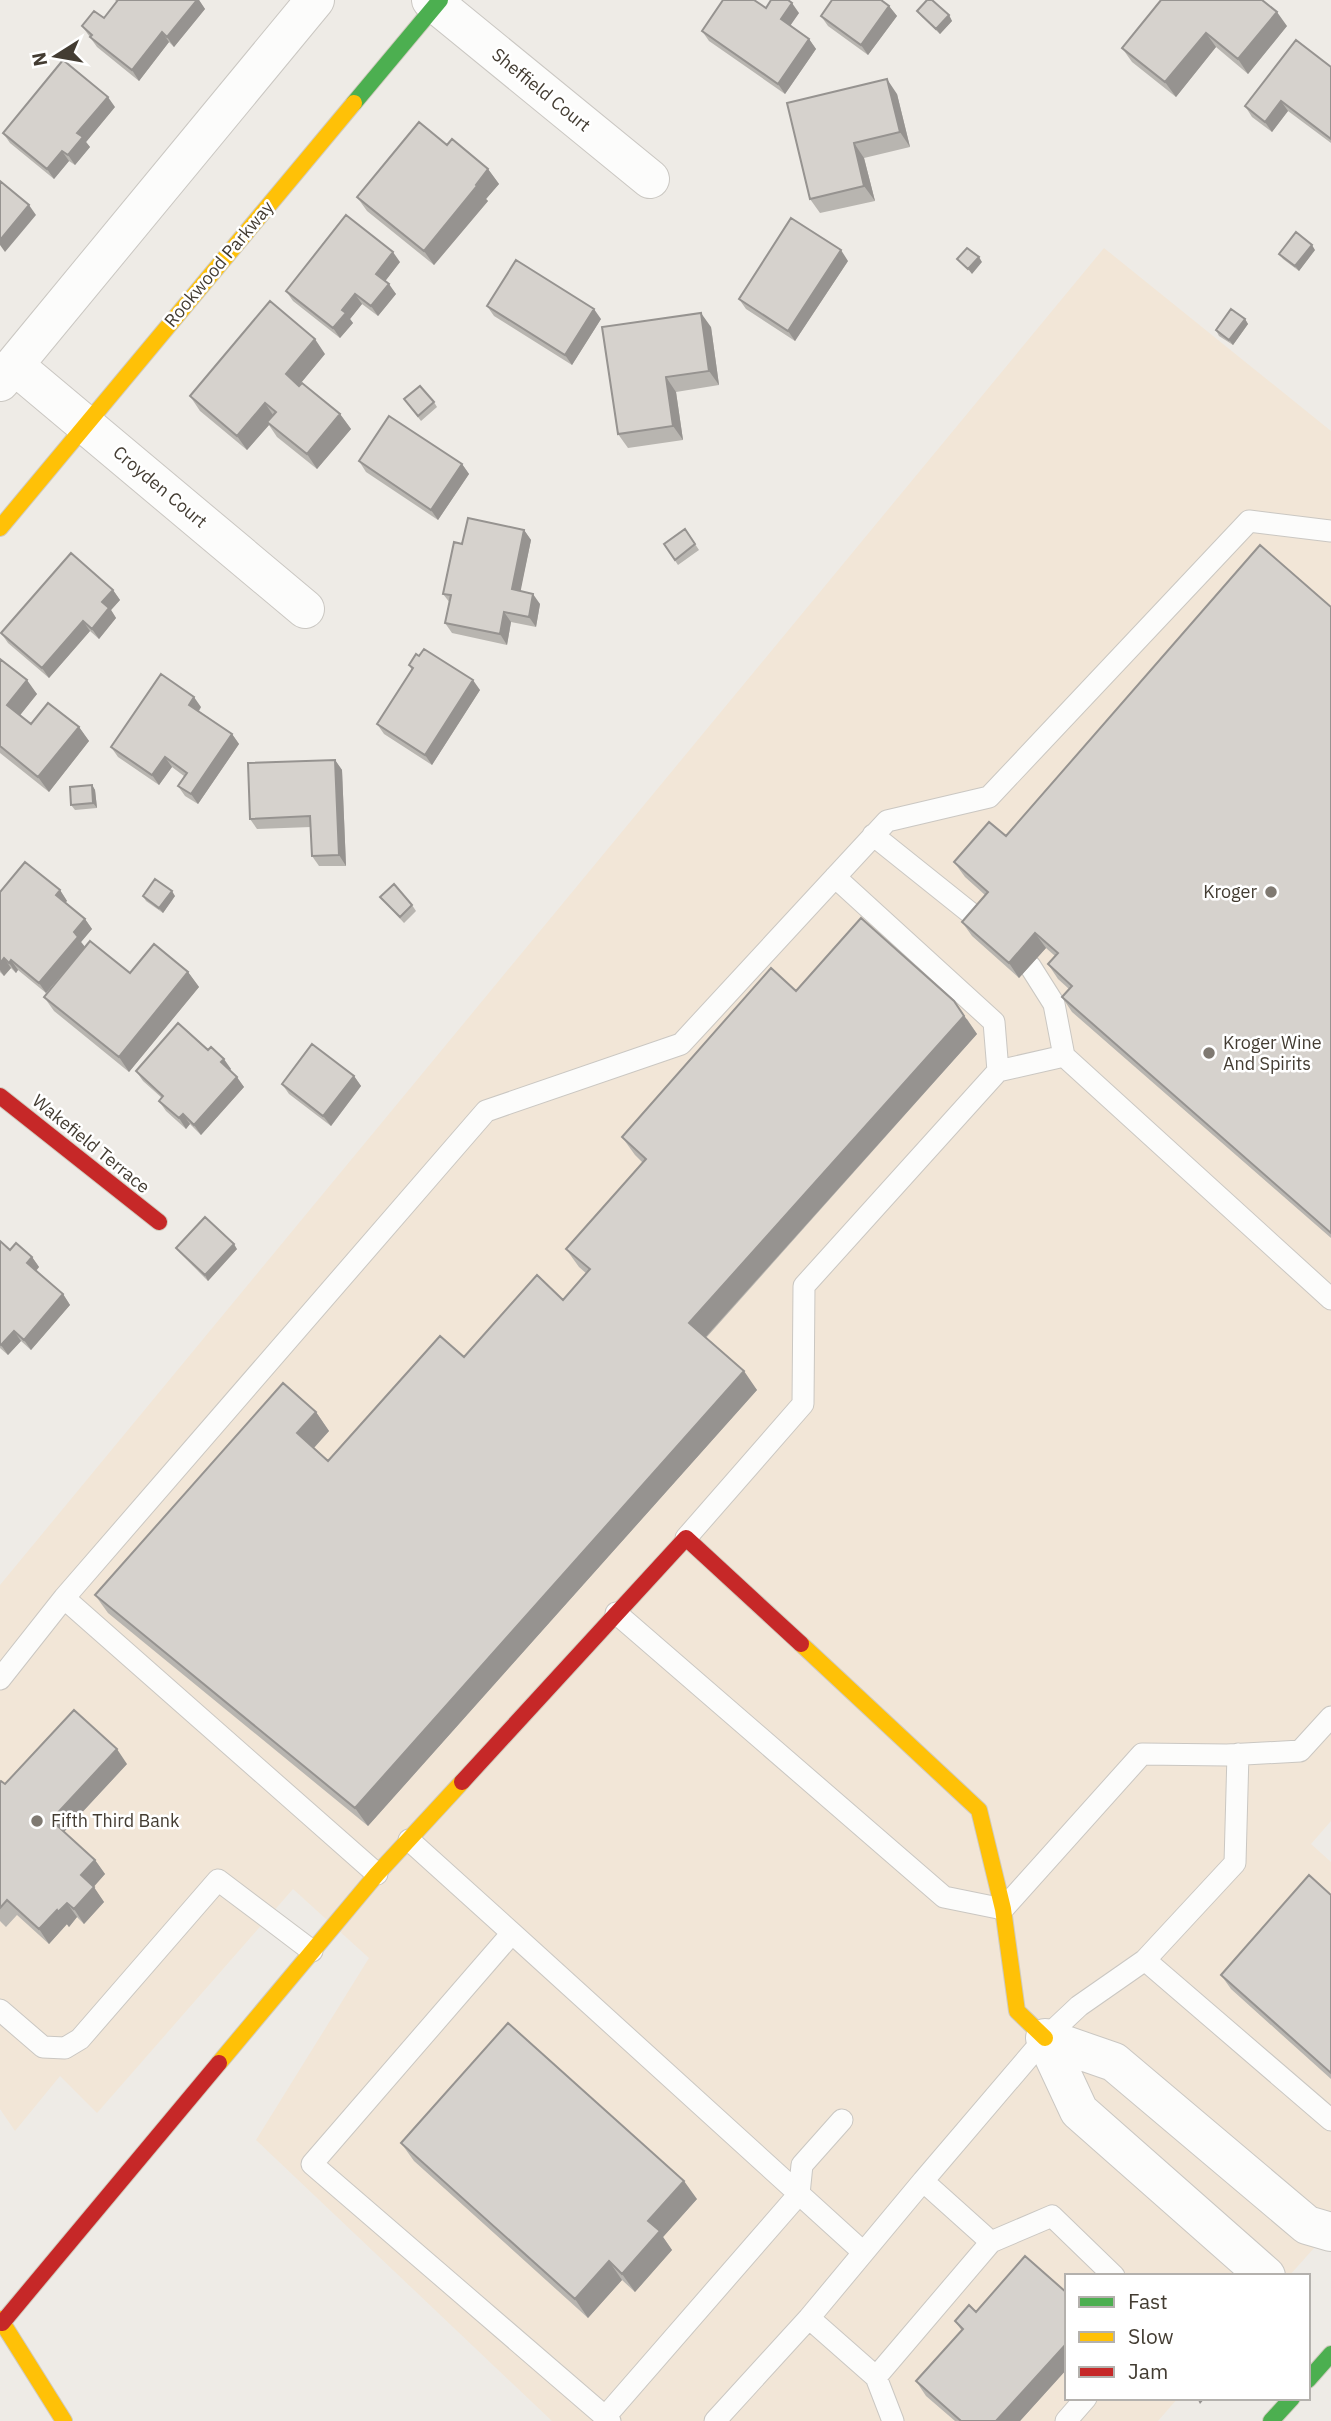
<svg xmlns="http://www.w3.org/2000/svg" width="1331" height="2421" font-family="'IBM Plex Sans',sans-serif">
	<rect width="100%" height="100%" fill="#eeebe6"/>
	<path fill="#f2e6d7" d="M1104,248L1331,431V1821L1311,1844L1331,1862V2229L1289,2276H1067V2398H1178L1158,2421H552L256,2140L369,1958L293,1889L97,2113L60,2076L15,2131L0,2109V1585Z"/>
	<g fill="none" stroke-linecap="round" stroke-linejoin="round">
		<g stroke="#cac7c2" stroke-width="23">
			<path id="lane" d="M873,835L983,923
				M835,877L994,1022L998,1071
				M1030,966L1054,1004L1064,1056
				M686,1538L803,1404L804,1286L998,1071L1064,1056L1331,1299
				M616,1613L944,1897L1003,1909L1142,1754L1227,1755L1300,1751L1331,1717
				M0,1679L64,1598
				M409,1840L512,1933L312,2164L610,2421
				M377,1874L64,1598L486,1111L681,1044L887,821L989,797L1249,521L1331,531
				M512,1933L863,2252
				M1145,1960L1331,2120
				M0,2010L43,2047L65,2048L80,2039L218,1880L312,1951
				M1114,2276L1052,2216L991,2242L923,2181L1045,2038L1079,2006L1145,1960L1235,1863L1238,1754
				M876,2377L991,2242
				M605,2417L799,2194L802,2165L842,2120
				M715,2421L809,2318
				M893,2421L876,2377L809,2318L923,2181
				M1066,2421L1086,2398"/>
		</g>
		<g stroke="#cac7c2" stroke-width="40">
			<path id="street" d="M431,0L650,179
				M14,365L305,609
				M0,382L315,0
				M1266,2276L1079,2111L1045,2038L1114,2062L1307,2225L1331,2232"/>
		</g>
		<g stroke="#d0cbbf" stroke-width="18">
			<path id="fast" d="M354,103L440,0
				M1308,2380L1331,2354
				M1271,2421L1292,2398"/>
		</g>
		<g stroke="#d0cbbf" stroke-width="18">
			<path id="slow" d="M0,528L354,103
				M801,1644L979,1810L1003,1909L1017,2011L1045,2038
				M219,2063L377,1874L462,1782
				M0,2319L64,2421"/>
		</g>
		<g stroke="#d0cbbf" stroke-width="18">
			<path id="jam" d="M0,1096L159,1222
				M462,1782L686,1538L801,1644
				M2,2323L219,2063"/>
		</g>
		<use href="#lane" stroke="#fcfcfb" stroke-width="21"/>
		<use href="#street" stroke="#fcfcfb" stroke-width="38"/>
		<use href="#fast" stroke="#4caf50" stroke-width="16"/>
		<use href="#slow" stroke="#ffc107" stroke-width="16"/>
		<use href="#jam" stroke="#c62828" stroke-width="16"/>
	</g>
	<path fill="#b8b5b0" d="M115,0H199L205,9L174,47L169,42L139,81L97,47L82,26L104,18L117,2Z
		M1161,0L1287,26L1248,74L1216,47L1176,97L1132,62L1122,48Z
		M889,6L897,16L868,55L828,26L821,16Z
		M766,8L799,13L790,25L809,39L816,49L785,94L709,41L702,31Z
		M917,11L949,15L952,21L940,34L921,16Z
		M1331,67V143L1288,111L1272,132L1252,117L1245,106Z
		M897,94L910,147L864,158L875,201L820,213L810,199L787,103Z
		M115,107L86,142L90,147L75,165L69,161L54,179L10,143L3,133Z
		M447,145L488,169L499,184L486,199L488,201L434,265L367,211L357,197Z
		M1315,250L1299,271L1283,259L1279,254Z
		M848,261L795,341L746,309L739,299Z
		M400,262L385,281L396,294L378,316L362,304L350,319L353,323L340,338L293,301L286,291Z
		M487,306L601,319L572,365L494,316Z
		M1245,319L1248,324L1233,345L1219,336L1216,330Z
		M602,327H711L719,385L676,392L683,440L628,448L618,434Z
		M325,354L299,385L340,414L351,429L317,469L277,437L269,425L247,450L200,411L190,396Z
		M404,399L434,402L437,407L421,421Z
		M359,461L462,464L469,474L438,520L366,472Z
		M685,529L699,550L678,565L664,544Z
		M524,530L531,540L520,591L540,604L536,627L511,622L507,645L452,633L445,623L450,603L443,594L462,544Z
		M113,590L120,600L111,610L116,618L99,639L90,631L49,678L8,643L1,633Z
		M1331,607V1238L1072,1012L1062,997L1069,989L1058,979L1048,964L1055,956L1046,948L1019,978L972,936L962,922L985,895L965,877L954,862L1006,836Z
		M0,659L37,694L20,715L31,724L79,727L89,741L49,792L0,753Z
		M409,665L480,690L432,765L384,734L377,724L412,670Z
		M201,707L199,711L232,734L239,744L198,804L185,796L178,786L184,776L172,767L159,785L118,757L111,747Z
		M335,760L342,770L346,866H319L312,856L311,827L257,829L250,819Z
		M92,785L95,790L97,808L75,810L71,805Z
		M60,890L67,901L65,902L85,919L92,929L81,942L85,947L46,993L18,970L16,973L11,968L4,976L0,972V892Z
		M143,896H175L163,913L146,901Z
		M380,897L412,905L416,911L404,923Z
		M188,972L199,987L129,1072L54,1011L44,997L130,973Z
		M796,991L967,1019L977,1034L706,1338L757,1390L368,1826L108,1613L95,1595L316,1412L329,1431L314,1448L328,1461L464,1357L563,1300L587,1274L579,1267L566,1249L643,1163L635,1155L622,1137Z
		M208,1050L231,1069L230,1070L244,1087L201,1135L190,1124L186,1129L166,1111L159,1101L162,1098L143,1081L136,1071Z
		M354,1076L361,1086L331,1126L289,1094L282,1084Z
		M0,1241L10,1250L32,1257L39,1267L36,1271L63,1294L70,1305L31,1350L21,1341L8,1355L0,1348Z
		M176,1248L237,1249L208,1281L180,1253Z
		M127,1764L64,1832L95,1860L105,1874L93,1887L104,1902L84,1924L77,1917L69,1927L67,1924L49,1944L17,1915L6,1927L0,1921V1782L5,1784Z
		M1331,1895V2079L1231,1989L1221,1975Z
		M401,2143L697,2199L663,2237L672,2250L635,2292L622,2280L588,2318L414,2161Z
		M976,2312L1067,2369L1020,2421H955L926,2396L916,2381L962,2331L955,2321Z"/>
	<path fill="#969390" d="M197,0H199L205,9L174,47L167,37Z
		M792,3L799,13L788,29L781,19Z
		M889,6L897,16L868,55L861,45Z
		M1277,12L1287,26L1248,74L1238,59Z
		M949,15L952,21L940,34L936,29Z
		M162,32L169,42L139,81L132,70Z
		M1206,33L1216,47L1176,97L1165,82Z
		M809,39L816,49L785,94L778,84Z
		M887,79L897,94L910,147L900,132Z
		M108,97L115,107L86,142L90,147L75,165L68,155L77,133Z
		M1281,101L1288,111L1272,132L1265,122Z
		M854,143L864,158L875,201L864,186Z
		M62,151L69,161L54,179L47,169Z
		M488,169L499,184L486,199L488,201L434,265L424,251Z
		M29,205L36,215L5,252L0,245V240Z
		M1312,245L1315,250L1299,271L1295,266Z
		M841,250L848,261L795,341L788,331Z
		M393,252L400,262L383,284L376,274Z
		M979,257L982,262L972,274L968,269Z
		M389,284L396,294L378,316L371,306Z
		M355,294L362,304L350,319L353,323L340,338L333,328L342,310Z
		M594,309L601,319L572,365L565,355Z
		M701,313L711,327L719,385L709,371Z
		M1245,319L1248,324L1233,345L1229,340Z
		M315,339L325,354L296,389L286,374Z
		M666,377L676,392L683,440L673,426Z
		M265,403L275,418L267,422L269,425L247,450L237,436Z
		M340,414L351,429L317,469L307,454Z
		M462,464L469,474L438,520L431,510Z
		M524,530L531,540L519,599L512,589Z
		M113,590L120,600L111,610L116,618L99,639L92,629L102,602Z
		M533,594L540,604L536,627L529,617Z
		M504,612L511,622L507,645L500,634Z
		M83,621L90,631L49,678L42,668Z
		M27,680L37,694L17,719L7,705Z
		M473,680L480,690L432,765L425,755Z
		M194,697L201,707L196,715L189,705Z
		M79,727L89,741L49,792L38,777Z
		M232,734L239,744L198,804L191,794Z
		M165,757L172,767L159,785L152,775Z
		M335,760L342,770L346,866L339,855Z
		M92,785L95,790L97,808L93,803Z
		M60,890L67,901L63,905L56,895Z
		M172,891L175,896L163,913L159,908Z
		M85,919L92,929L81,942L85,947L46,993L39,983L74,932Z
		M1035,933L1046,948L1019,978L1009,963Z
		M4,958L11,968L4,976L0,970V963Z
		M11,960L18,970L16,973L9,963Z
		M188,972L199,987L129,1072L119,1057Z
		M954,1001L977,1034L702,1341L689,1323Z
		M224,1059L231,1069L228,1072L221,1062Z
		M354,1076L361,1086L331,1126L323,1116Z
		M237,1077L244,1087L201,1135L194,1125Z
		M183,1114L190,1124L186,1129L179,1118Z
		M234,1244L237,1249L208,1281L205,1275Z
		M32,1257L39,1267L34,1273L27,1263Z
		M63,1294L70,1305L31,1350L24,1340Z
		M14,1331L21,1341L8,1355L1,1345Z
		M744,1371L757,1390L368,1826L355,1808Z
		M316,1412L329,1431L310,1452L297,1433Z
		M117,1749L127,1764L61,1835L51,1820Z
		M95,1860L105,1874L91,1890L81,1875Z
		M94,1887L104,1902L84,1924L74,1909Z
		M67,1903L77,1917L69,1927L58,1912Z
		M57,1910L67,1924L49,1944L39,1929Z
		M684,2181L697,2199L663,2237L672,2250L635,2292L622,2274L648,2221Z
		M609,2261L622,2280L588,2318L575,2299Z
		M1067,2343V2369L1020,2421H996Z
		M1197,2398H1205L1200,2404Z"/>
	<path fill="#d6d2cd" stroke="#969390" stroke-width="2" d="M118,0H197L167,37L162,32L132,70L90,37L92,35L82,26L94,11L104,18Z
		M723,0H754L766,8L771,0H788L792,3L781,19L809,39L778,84L702,31Z
		M832,0H881L889,6L861,45L821,16Z
		M927,0H932L949,15L936,29L917,11Z
		M1161,0H1262L1277,12L1238,59L1206,33L1165,82L1122,48Z
		M1296,40L1331,67V139L1281,101L1265,122L1245,106Z
		M63,60L108,97L77,133L83,137L68,155L62,151L47,169L3,133Z
		M887,79L900,132L854,143L864,186L810,199L787,103Z
		M419,122L447,145L452,139L488,169L476,185L477,186L424,251L357,197Z
		M0,181L29,205L0,240Z
		M346,215L393,252L376,274L389,284L371,306L355,294L342,310L346,313L333,328L286,291Z
		M791,218L841,250L788,331L739,299Z
		M1296,232L1312,245L1295,266L1279,254Z
		M967,248L979,257L968,269L957,259Z
		M516,260L594,309L565,355L487,306Z
		M270,301L315,339L286,374L299,386L302,383L340,414L307,454L267,422L276,412L265,403L237,436L190,396Z
		M1231,309L1245,319L1229,340L1216,330Z
		M701,313L709,371L666,377L673,426L618,434L602,327Z
		M420,386L434,402L418,416L404,399Z
		M389,416L462,464L431,510L359,461Z
		M468,518L524,530L512,589L533,594L529,617L504,612L500,634L445,623L451,595L443,594L454,542L462,544Z
		M685,529L695,544L675,560L664,544Z
		M1260,545L1331,607V1233L1062,997L1072,986L1048,964L1058,953L1035,933L1009,963L962,922L988,892L954,862L989,822L1006,836Z
		M71,553L113,590L102,602L109,608L92,629L83,621L42,668L1,633Z
		M424,649L473,680L425,755L377,724L413,668L409,665L416,654L419,656Z
		M0,659L27,680L7,705L31,724L48,703L79,727L38,777L0,746Z
		M161,674L194,697L189,705L232,734L191,794L178,786L187,773L165,757L152,775L111,747Z
		M335,760L339,855L312,856L310,816L250,819L248,763Z
		M92,785L93,803L71,805L70,787Z
		M25,862L60,890L56,895L85,919L74,932L78,937L39,983L11,960L9,963L4,958L0,963V892Z
		M155,879L172,891L159,908L143,896Z
		M394,884L412,905L400,917L380,897Z
		M861,918L954,1001L964,1016L689,1323L744,1371L355,1808L95,1595L283,1383L316,1412L297,1433L328,1461L440,1336L464,1357L537,1275L563,1300L590,1269L566,1249L646,1159L622,1137L771,968L796,991Z
		M90,941L130,973L154,944L188,972L119,1057L44,997Z
		M178,1023L208,1050L211,1047L224,1059L221,1062L237,1077L194,1125L183,1114L179,1118L159,1101L163,1096L136,1071Z
		M312,1044L354,1076L323,1116L282,1084Z
		M205,1217L234,1244L205,1275L176,1248Z
		M0,1241L10,1250L16,1243L32,1257L27,1263L63,1294L24,1340L14,1331L1,1345L0,1344Z
		M74,1710L117,1749L51,1820L95,1860L81,1875L94,1887L74,1909L67,1903L58,1912L57,1910L39,1929L7,1900L0,1908V1782L1,1781L5,1784Z
		M1309,1875L1331,1895V2073L1221,1975Z
		M508,2023L684,2181L648,2221L660,2231L622,2274L609,2261L575,2299L401,2143Z
		M1025,2256L1067,2293V2343L996,2421H961L916,2381L963,2329L955,2321L969,2305L976,2312Z"/>
	<g fill="#7f7971" stroke="#fff" stroke-width="2.5">
		<circle cx="1271" cy="892" r="7"/>
		<circle cx="1209" cy="1053" r="7"/>
		<circle cx="37" cy="1821" r="7"/>
	</g>
	<g text-anchor="middle" stroke-width="5" stroke-linejoin="round" paint-order="stroke">
		<g font-size="18" fill="#433c32" stroke="#fff">
			<text transform="translate(541 90) rotate(39)" y="6">Sheffield Court</text>
			<text transform="translate(219 264) rotate(-50)" y="6">Rookwood Parkway</text>
			<text transform="translate(160 487) rotate(40)" y="6">Croyden Court</text>
			<text transform="translate(91 1144) rotate(39)" y="6">Wakefield Terrace</text>
		</g>
		<g font-size="18" fill="#433c32" stroke="#fff" text-anchor="start">
			<text x="1257" y="898" text-anchor="end">Kroger</text>
			<text x="1223" y="1049">Kroger Wine<tspan x="1223" dy="21">And Spirits</tspan></text>
			<text x="51" y="1827">Fifth Third Bank</text>
		</g>
	</g>
	<rect x="1065" y="2274" width="245" height="126" fill="#ffffff" stroke="#b4b1ad" stroke-width="2"/>
	<rect x="1079" y="2297" width="35" height="10" fill="#4caf50" stroke="#b4b1ad" stroke-width="2"/>
	<text x="1128" y="2309" font-size="21" fill="#433c32">Fast</text>
	<rect x="1079" y="2332" width="35" height="10" fill="#ffc107" stroke="#b4b1ad" stroke-width="2"/>
	<text x="1128" y="2344" font-size="21" fill="#433c32">Slow</text>
	<rect x="1079" y="2367" width="35" height="10" fill="#c62828" stroke="#b4b1ad" stroke-width="2"/>
	<text x="1128" y="2379" font-size="21" fill="#433c32">Jam</text>
	<g transform="translate(56 56) rotate(259)" stroke="#ffffff" stroke-width="5" paint-order="stroke">
	<path d="M0-5L12 26L0 18L-12 26Z" fill="#433c32"/>
	<text y="-10" font-size="19" font-weight="bold" text-anchor="middle" fill="#433c32">N</text>
	</g>
</svg>
